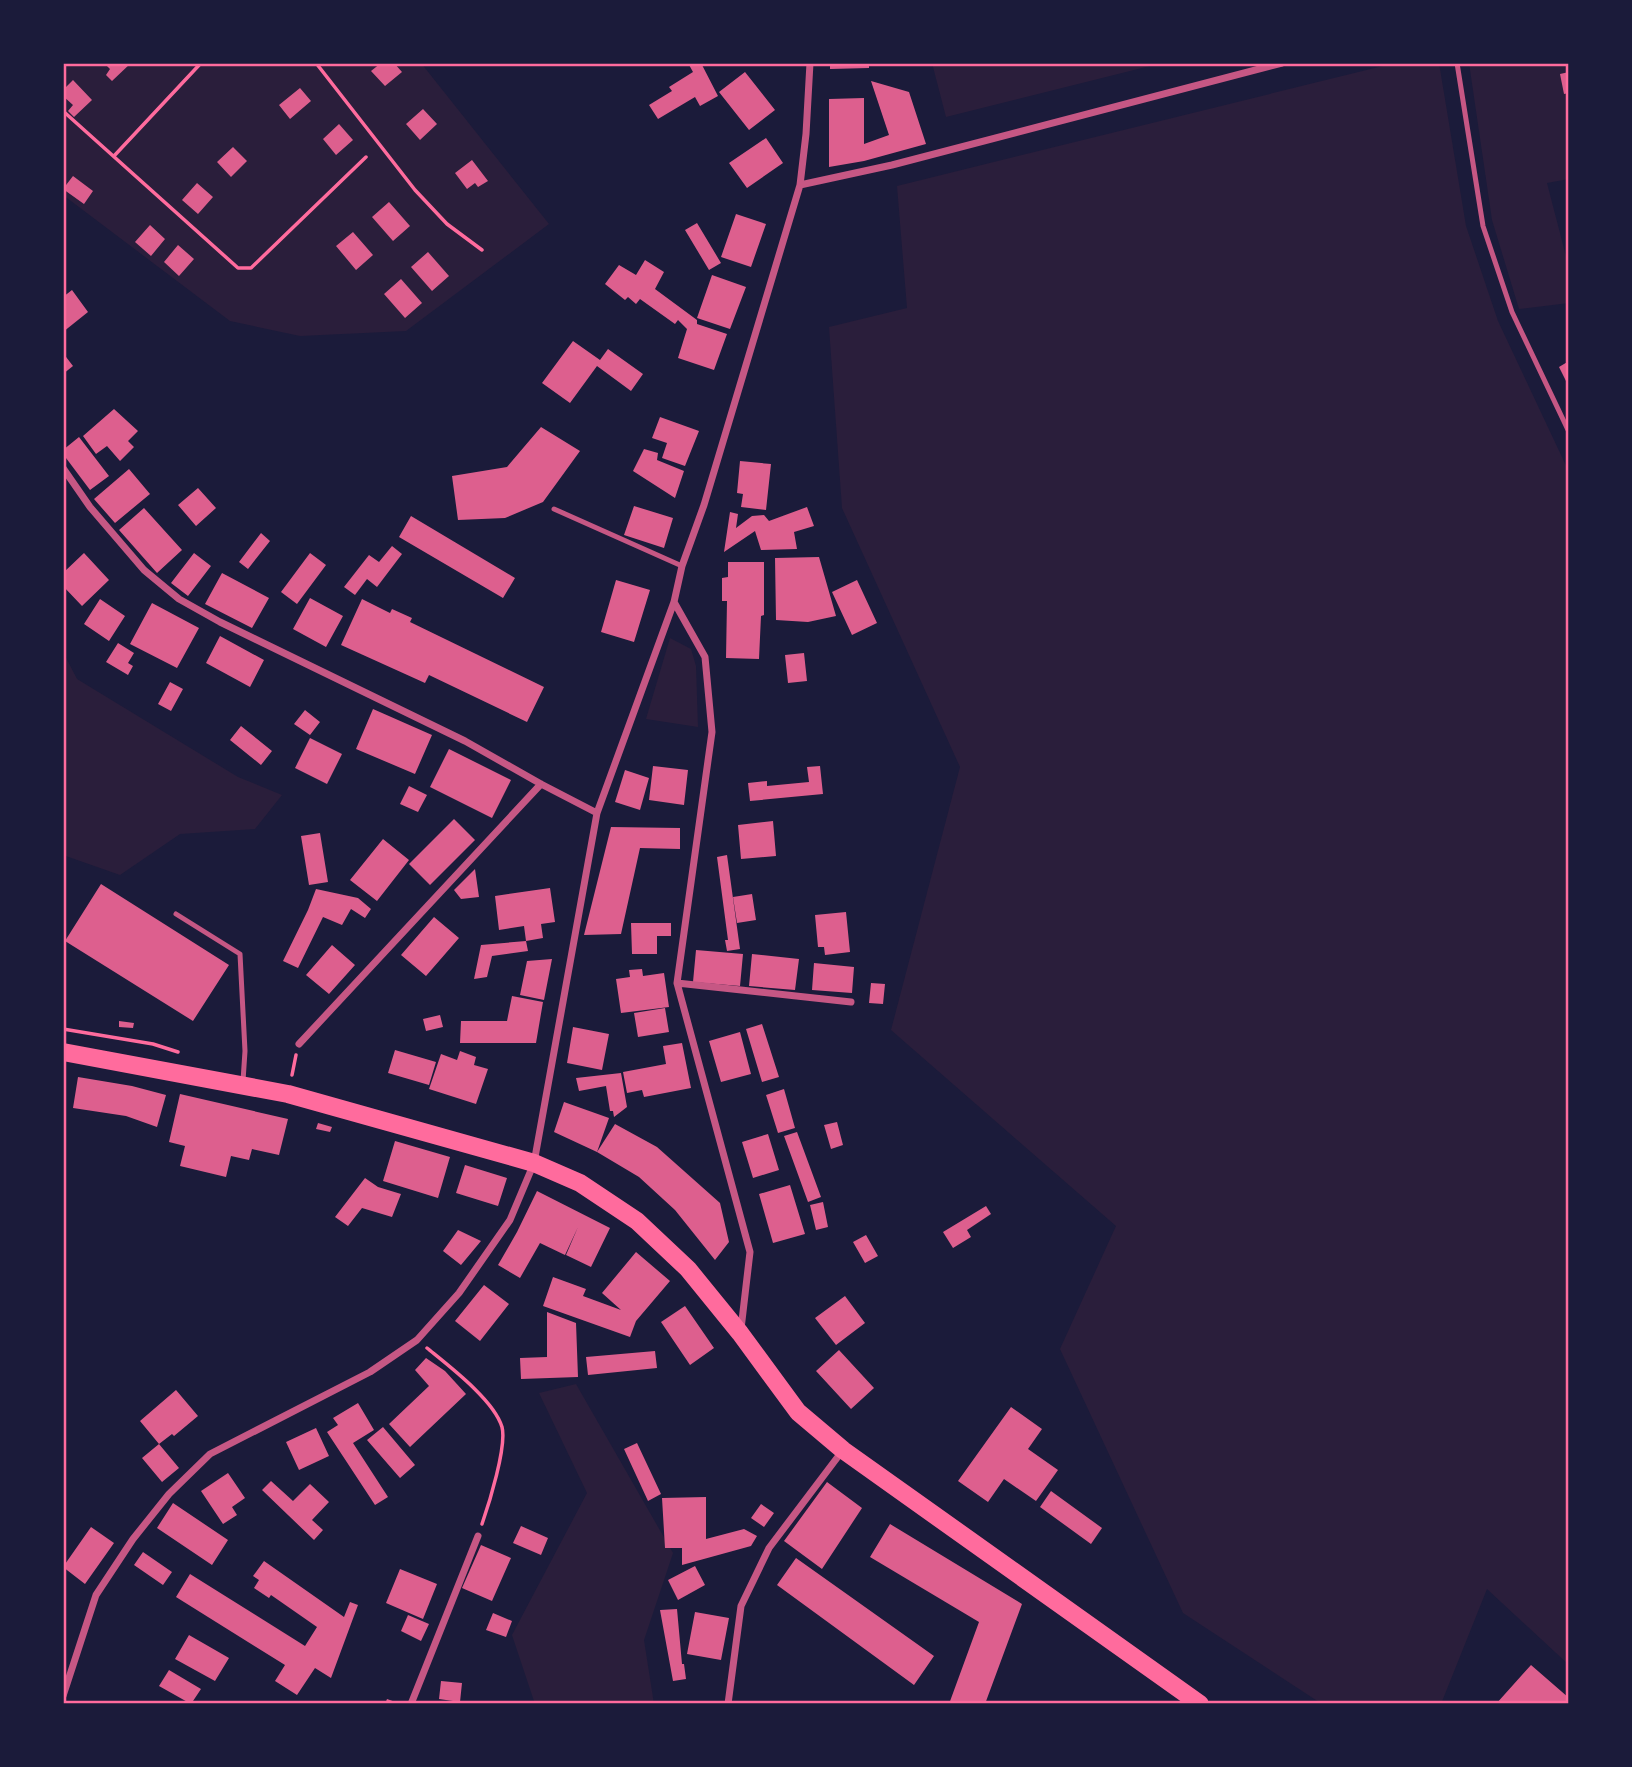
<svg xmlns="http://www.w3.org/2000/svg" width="1632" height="1767" font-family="'Space Grotesk',sans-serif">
	<rect width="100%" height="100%" fill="#1b1b3a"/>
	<path fill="#2a1e3b" d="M63,63H421L549,224L406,331L300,336L230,321L63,195Z
		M932,63H1162L946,117Z
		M1395,63H1439L1466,226L1498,321L1569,472V1665L1487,1589L1441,1704H1322L1183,1613L1060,1349L1116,1226L891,1030L960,767L842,508L829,327L907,308L897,186Z
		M1469,63H1569V179L1547,183L1569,268V303L1519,309L1492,220Z
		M670,638L691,649L696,666L698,727L646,719Z
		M63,652L77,679L238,777L282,795L255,829L180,834L120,875L63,855Z
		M576,1384L673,1553L644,1640L654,1704H535L512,1635L587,1493L539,1393Z"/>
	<path fill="#dd5f8e" d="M104,63H131L112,81L106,75L110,69Z
		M381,63H394L402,72L385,86L371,71Z
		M688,63H701L718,96L700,106L695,97L658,119L649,105L672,91L669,87L693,72Z
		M830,63H869V68L830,69Z
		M745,72L775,110L749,130L719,92Z
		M1569,72V93L1564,94L1560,74Z
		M73,80L92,100L74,117L68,111L73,105L63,96V90Z
		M871,81L909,92L926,144L864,161L829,167V99L864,98V144L889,135Z
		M300,88L311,101L290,119L279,105Z
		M423,109L437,124L420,140L406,124Z
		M339,124L353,140L336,155L323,139Z
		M766,138L783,163L747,188L729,163Z
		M233,147L247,161L231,177L217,162Z
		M472,160L488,181L478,187L475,183L467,189L455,173Z
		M73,176L93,191L84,204L63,189Z
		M197,183L213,197L198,214L182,200Z
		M389,202L410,226L393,241L372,217Z
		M736,214L766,224L751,267L721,257Z
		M697,223L721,263L709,270L685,230Z
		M150,225L165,239L151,256L135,242Z
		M353,232L373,255L356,270L336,246Z
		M178,245L194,259L179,276L164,262Z
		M428,252L449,276L432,291L411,267Z
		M645,260L664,272L655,289L697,320V324L727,334L714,370L678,358L687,329L678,320L675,324L640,299L636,304L628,297L625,300L605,284L619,265L636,275Z
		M712,275L746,287L730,329L697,318Z
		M401,279L422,303L405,318L384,294Z
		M72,290L88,312L63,332V297Z
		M573,341L600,360L608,349L643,374L631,391L597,366L570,403L542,383Z
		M63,353L73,366L63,374Z
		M1569,361V387L1559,367Z
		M114,409L138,431L128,441L134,447L120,461L107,446L96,454L83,436Z
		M660,417L699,431L685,466L662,458L667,443L652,438Z
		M541,427L580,451L543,502L505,518L458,520L452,476L507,467Z
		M79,437L109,476L90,490L63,454V450Z
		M644,449L658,453L657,460L684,471L675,498L633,471Z
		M740,461L771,464L766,510L741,507L743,494L737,493Z
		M129,469L150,494L115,523L94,499Z
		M198,488L216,508L196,526L178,505Z
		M634,506L673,518L664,548L624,535Z
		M807,507L814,526L794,532L797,549L761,550L755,531L724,552L730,512L738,514L736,528L752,516L764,515L769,521Z
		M144,508L182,550L157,573L119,530Z
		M411,516L515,578L503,598L399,537Z
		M261,533L270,541L248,569L239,562Z
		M392,546L402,554L377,587L367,579L355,595L344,587L369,555L379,562Z
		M84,553L109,580L82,606L63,586V573Z
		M194,553L211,566L188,596L171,583Z
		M310,553L326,565L297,604L281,592Z
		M819,557L836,616L808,622L776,620L775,558Z
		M728,562H764V615L761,616L759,659L726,658L727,601H722V578L728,577Z
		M222,573L269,598L252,628L205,604Z
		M616,580L650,590L634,642L601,632Z
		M857,580L877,623L852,635L832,592Z
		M310,598L343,616L326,647L293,629Z
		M100,599L125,616L109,641L84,624Z
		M362,599L390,613L392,609L412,618L410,622L544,687L527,722L429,675L425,683L341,645Z
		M152,603L199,628L177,668L130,644Z
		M220,636L264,660L250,687L206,663Z
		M118,643L134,653L128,663L133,666L128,675L106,662Z
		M804,653L807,681L788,683L785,655Z
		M170,682L183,689L171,711L158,704Z
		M373,709L432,735L415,774L356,749Z
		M305,710L320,722L310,735L294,724Z
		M241,726L272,751L261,765L230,740Z
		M310,738L342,754L327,784L295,768Z
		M449,749L511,780L492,818L430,787Z
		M653,766L688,770L684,805L649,800Z
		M820,766L823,794L750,801L748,783L767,781V786L809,782L807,767Z
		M625,770L649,778L640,810L615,802Z
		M409,786L427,795L418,812L400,804Z
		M454,819L475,840L430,885L409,864Z
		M773,821L776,856L741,859L738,825Z
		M611,827L680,828V849L640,848L621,934L584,935Z
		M320,833L328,882L309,885L301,836Z
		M383,839L409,860L377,901L350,880Z
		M727,855L740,949L727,951L725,940H728L717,857Z
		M475,869L479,897L461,899L454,890Z
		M101,884L229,965L193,1021L65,941Z
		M550,888L555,922L541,924L543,938L526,941L524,926L499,930L495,896Z
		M316,889L358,898L371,909L365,918L351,909L342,925L323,917L298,968L283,961L308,910Z
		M752,894L756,920L737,923L733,897Z
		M846,912L850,952L825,955L824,947H818L815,915Z
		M434,917L459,938L426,976L401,955Z
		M631,923H671V936H657V954H632Z
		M526,941L528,951L492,956L487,977L474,979L481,945Z
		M332,945L355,965L329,994L306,975Z
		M696,950L743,954L740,986L693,982Z
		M752,954L799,959L795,990L749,986Z
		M552,959L544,1000L520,995L527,961Z
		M814,963L854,967L852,993L812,990Z
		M642,969L643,976L664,973L669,1007L621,1013L616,979L630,977L629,970Z
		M871,983L885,984L883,1004L869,1003Z
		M512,996L543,1002L536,1043H460L461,1021H507Z
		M665,1008L669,1032L638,1037L634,1013Z
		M440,1015L443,1027L426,1031L423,1019Z
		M119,1021L134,1023L133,1028L119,1027Z
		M762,1024L779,1077L762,1082L746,1029Z
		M573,1027L609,1034L602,1070L567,1063Z
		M740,1032L751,1074L721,1082L709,1041Z
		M682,1043L691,1088L644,1097L642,1090L627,1093L623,1072L666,1064L663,1046Z
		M395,1050L436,1062L429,1085L388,1073Z
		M460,1051L476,1057L474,1065L488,1069L476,1104L429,1089L441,1054L457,1060Z
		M621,1073L627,1107L614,1117L613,1111H610L606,1086L579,1091L576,1078Z
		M78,1077L132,1086L166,1095L157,1127L126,1116L73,1108Z
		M784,1089L795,1128L778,1133L766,1095Z
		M180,1094L288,1119L279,1155L252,1149L249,1160L231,1156L226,1177L180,1166L185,1146L169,1142Z
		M564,1102L609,1118L597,1152L554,1132Z
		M837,1122L843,1145L831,1149L824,1125Z
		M318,1123L332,1127L330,1132L316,1129Z
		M615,1124L657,1147L720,1203L729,1242L715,1260L675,1210L639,1177L597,1152Z
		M797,1132L821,1197L808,1202L784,1136Z
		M768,1134L779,1170L753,1178L742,1142Z
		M395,1141L450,1157L438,1198L383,1181Z
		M465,1165L507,1178L498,1206L456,1193Z
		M365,1178L378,1187L401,1194L392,1217L362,1208L348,1226L335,1217Z
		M790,1185L805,1234L773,1243L759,1194Z
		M537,1191L610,1228L591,1267L566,1255L578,1227L565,1255L540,1243L520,1278L498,1265L517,1232Z
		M823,1202L828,1227L816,1230L810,1205Z
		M986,1206L991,1214L967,1230L971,1237L953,1248L943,1232Z
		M458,1230L481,1241L461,1265L443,1251Z
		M866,1235L878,1256L865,1263L853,1242Z
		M636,1252L670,1281L636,1321L630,1337L543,1306L553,1277L586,1289L583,1296L621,1310L602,1293Z
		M484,1285L509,1304L480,1341L455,1321Z
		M845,1296L865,1323L836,1345L815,1318Z
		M685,1306L714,1348L690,1365L661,1322Z
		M547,1312L576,1323L578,1377L521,1379L520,1358L547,1357Z
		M839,1350L874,1388L851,1409L816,1371Z
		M655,1351L657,1368L588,1375L586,1357Z
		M426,1358L445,1371L466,1394L410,1447L389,1424L429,1386L415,1370Z
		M176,1390L198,1416L174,1436L172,1434L159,1444L140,1421Z
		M358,1403L374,1430L353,1443L388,1497L375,1505L327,1432L338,1425L333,1418Z
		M1011,1407L1042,1429L1028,1449L1058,1470L1036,1501L1004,1479L988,1502L958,1481Z
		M383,1427L415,1465L400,1478L367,1440Z
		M316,1428L329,1456L299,1470L286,1442Z
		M637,1443L661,1494L648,1501L624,1449Z
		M159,1444L179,1468L162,1482L142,1458Z
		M228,1473L245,1498L232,1507L237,1515L223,1524L201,1491Z
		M271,1481L293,1501L310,1484L329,1502L312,1520L323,1530L314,1540L262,1490Z
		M827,1482L862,1508L822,1569L784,1541Z
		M1051,1491L1102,1528L1091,1544L1040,1507Z
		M706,1497V1539L744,1529L757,1536L751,1546L682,1565V1548H665L662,1498Z
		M173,1503L228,1540L212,1565L157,1528Z
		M761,1504L774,1513L764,1527L751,1518Z
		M890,1524L1022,1604L985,1704H949L979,1622L870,1557Z
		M521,1526L548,1538L541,1555L513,1543Z
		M91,1527L114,1543L85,1584L63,1567Z
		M481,1545L511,1558L492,1601L462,1588Z
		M143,1552L172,1572L163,1585L134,1565Z
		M796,1558L934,1656L914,1685L777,1585Z
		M264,1561L344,1617L350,1602L358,1605L331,1678L315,1668L297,1695L275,1681L285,1665L176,1597L190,1574L305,1646L317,1627L271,1595L269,1598L254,1588L259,1580L253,1576Z
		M695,1566L705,1585L678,1600L668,1580Z
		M400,1569L437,1584L423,1619L386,1603Z
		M677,1609L682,1664H684L686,1679L673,1681L660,1610Z
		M695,1612L729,1618L721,1660L687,1654Z
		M493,1613L512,1621L506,1637L486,1630Z
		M408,1615L429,1624L421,1641L401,1631Z
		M189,1635L229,1658L215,1681L175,1659Z
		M1531,1665L1569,1698V1704H1496Z
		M169,1670L201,1689L191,1704L159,1686Z
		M441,1681L462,1683L460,1702L439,1699Z
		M387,1699L401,1704H385Z"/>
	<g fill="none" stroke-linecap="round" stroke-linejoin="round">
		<path stroke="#ff6b9d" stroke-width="3.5" d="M316,63L415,190L447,224L482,250
			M63,111L238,268H251L366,157
			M114,156L201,63
			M63,1029L153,1044L178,1052
			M292,1075L296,1055
			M427,1348C449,1366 494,1400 502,1427C507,1446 489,1504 482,1524"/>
		<path stroke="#c65784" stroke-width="5" d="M1457,63L1483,226L1512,312L1569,432
			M554,509L682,566
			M176,914L240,954L245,1051L243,1081"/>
		<path stroke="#c65784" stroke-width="7" d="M800,185L892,165L1282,63
			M63,468L90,507L144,570L179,599L220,622L465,741L541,784L597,813
			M674,602L705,657L712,732L677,983L750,1252L741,1329
			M677,983L851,1002
			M299,1044L541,784
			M63,1696L96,1595L133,1539L169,1494L210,1454L370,1372L417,1340L459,1293L510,1220L534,1163L597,813L674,602L682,566L704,505L800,185L806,134L810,63
			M411,1704L478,1536
			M728,1704L741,1606L769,1548L843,1450"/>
		<path stroke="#ff6b9d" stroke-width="18" d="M63,1052L288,1094L534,1163L580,1183L637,1221L688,1269L740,1333L798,1412L843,1450L1200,1704"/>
	</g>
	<rect width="1632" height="1767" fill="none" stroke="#1b1b3a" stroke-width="130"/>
	<rect x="65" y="65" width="1502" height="1637" fill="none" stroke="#ff6b9d" stroke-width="2.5"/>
</svg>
